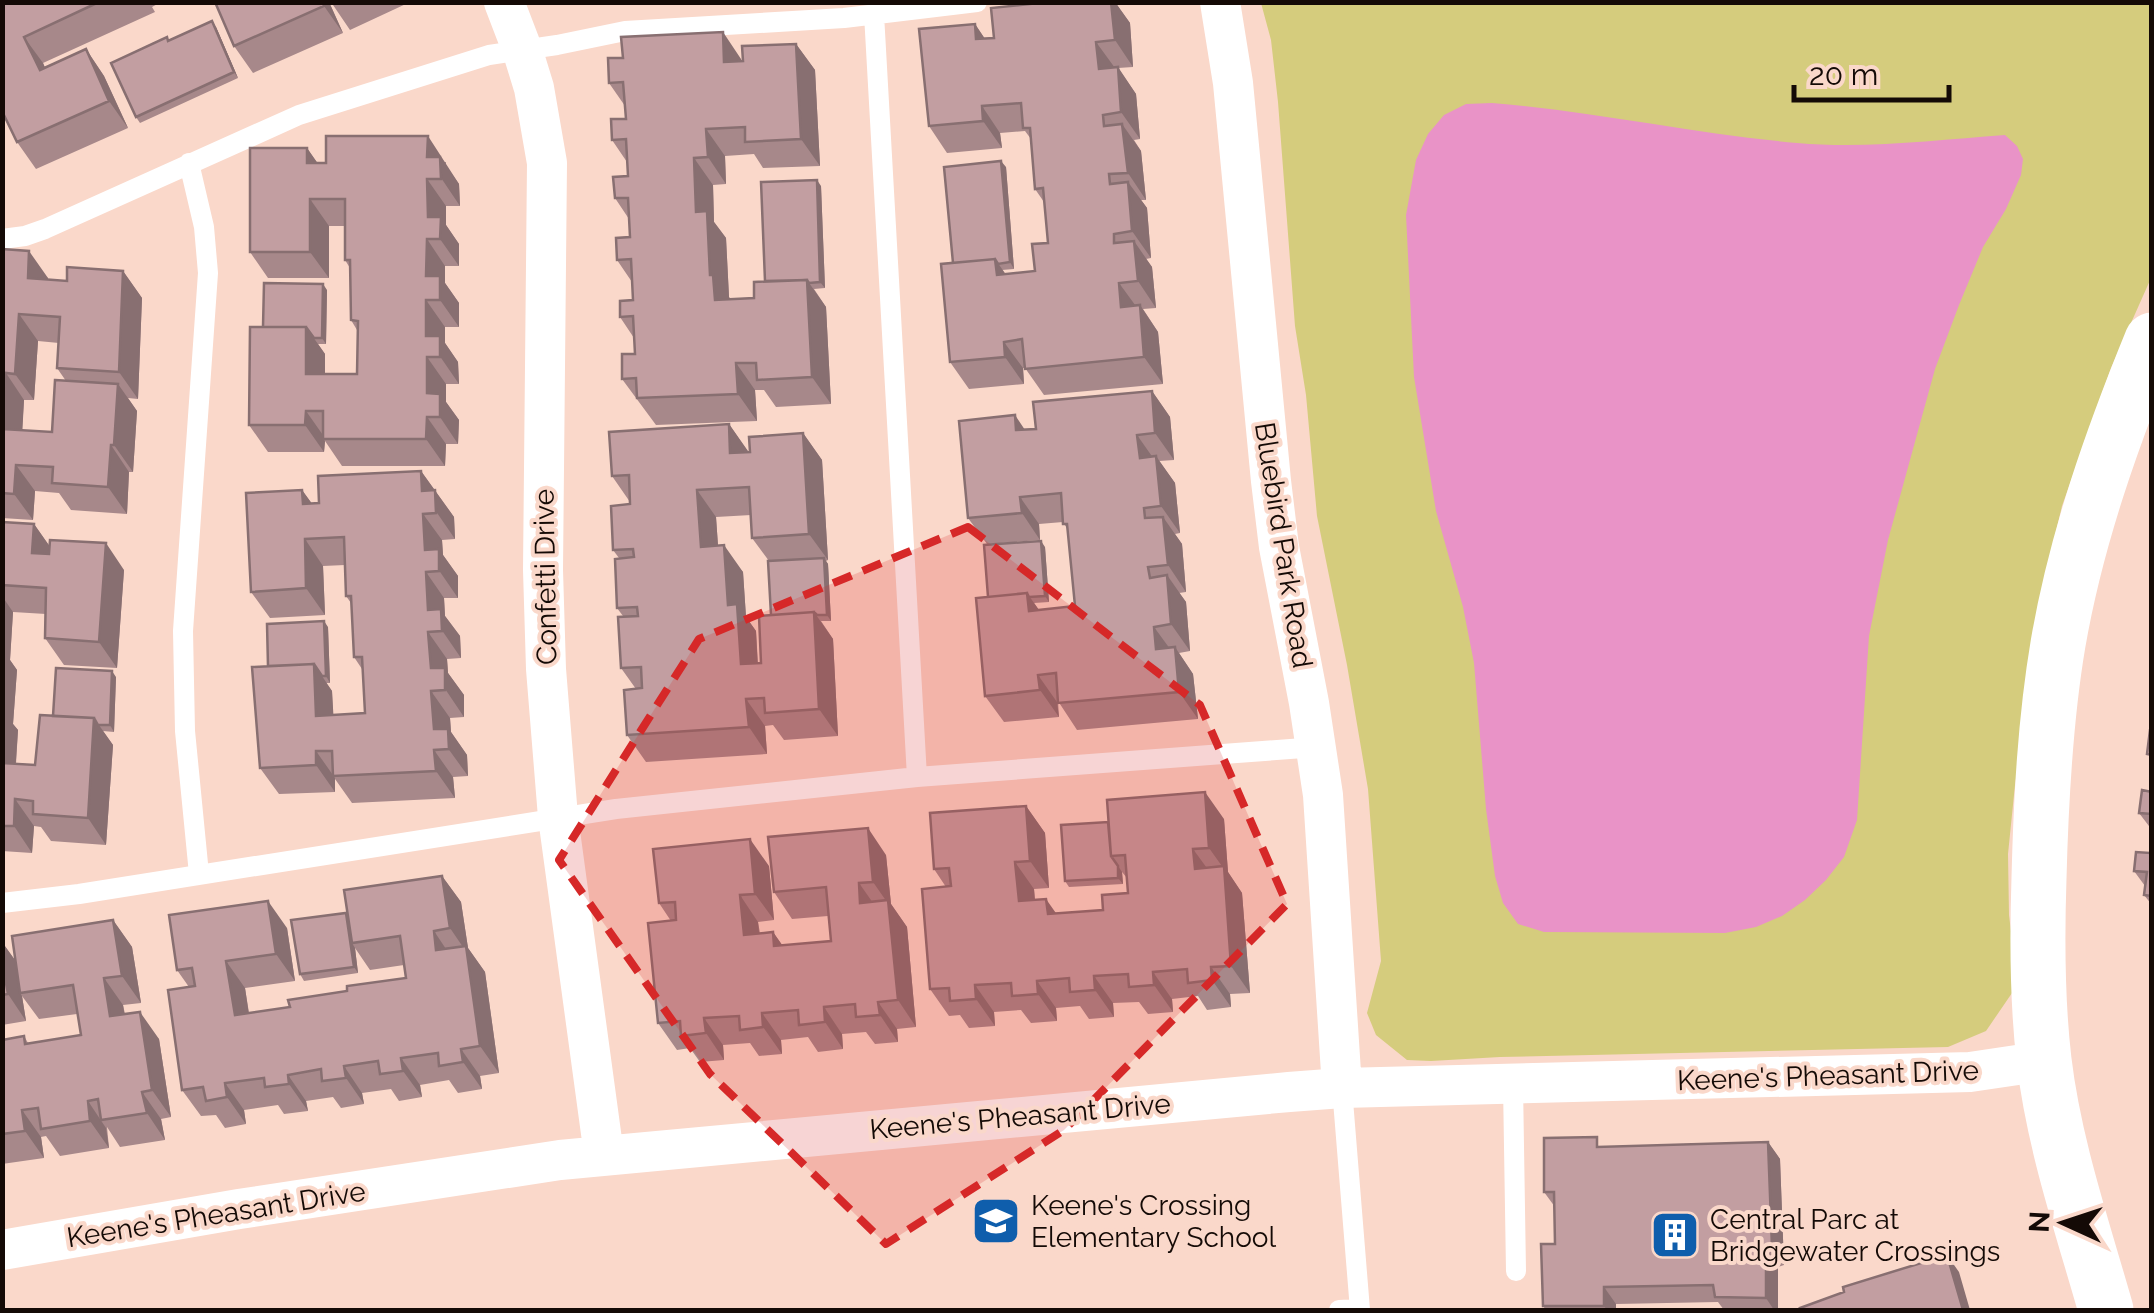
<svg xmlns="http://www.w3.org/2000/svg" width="2154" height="1313" font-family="Raleway,sans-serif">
	<rect width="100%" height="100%" fill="#fad8ca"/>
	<path fill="#d5cc7d" d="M1261,3H2151V278L2111,368L2062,506L2048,565L2015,785L2008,854L2009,915L2014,956L2012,993L1986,1031L1948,1047L1500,1057L1431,1061L1407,1060L1376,1035L1367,1013L1381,961L1368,789L1347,665L1317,516L1306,395L1295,326L1278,102L1271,40Z"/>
	<path fill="#e993c7" d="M1492,103C1594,111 1695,134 1797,143C1866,149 1936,140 2005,135L2017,146L2023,159L2021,175L2006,209L1983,247L1959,305L1935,369L1888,540L1869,636L1857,820L1844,857L1826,880L1805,900L1782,916L1756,927L1725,933L1544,932L1518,924L1503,903L1495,876L1486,809L1474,663L1463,607L1436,511L1414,377L1406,215L1416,160L1428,134L1444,115L1466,104Z"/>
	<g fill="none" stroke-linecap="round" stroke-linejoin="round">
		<path stroke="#fff" stroke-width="20" d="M874,14C890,268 901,523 917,777
			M189,163L204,227L208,273L183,631L185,731L199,874
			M2,239L25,236L45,229L299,115L489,55L557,45L625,31L844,18L977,2
			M2,903L79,894L616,809L917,777L1317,747
			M1513,1084L1516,1271
			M1342,1088L1360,1310
			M1339,1310L1360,1309"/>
		<path stroke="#fff" stroke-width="40" d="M504,2L522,49L534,88L547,163L543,570L546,669L558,817L604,1155
			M1220,2L1233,83L1271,481L1279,547L1309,703L1323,795L1342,1088
			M2,1250L239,1209L560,1160L1289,1092L1342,1088L1970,1072L2044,1061"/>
		<path stroke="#fff" stroke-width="55" d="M2106,1310C2083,1229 2054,1145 2044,1060C2037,1000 2037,938 2039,878C2041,800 2045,721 2058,644C2076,539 2112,438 2152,340"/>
	</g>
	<path fill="#a7888a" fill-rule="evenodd" d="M2,2H161L152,7L155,12L43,63L45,68L86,49L104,76L128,128L36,169L17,142Z
		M215,2H329L343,33L253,73L234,46Z
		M331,2H408V3L350,30Z
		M1048,2H1115L1130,23L1133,67L1118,68L1136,94L1140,139L1134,140L1141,151L1146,200H1141L1147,208L1151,258L1146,259L1152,267L1156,308L1143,309L1158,332L1163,384L1044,395L1025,368H1023L1024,384L969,389L950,362L953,263L1006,167L1014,269L1002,270L1006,275L1035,271L1048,243L1044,202L1035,189L1031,139L1025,131L1000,133L1002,148L947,153L929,126L975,24L985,39L994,38Z
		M216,27L238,78L140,123L136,117L167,37L169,41Z
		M796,44L815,70L820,166L763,168L754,154L725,156L726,184L713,185L714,222L726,238L729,297L730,299L754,298L821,186L825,288L814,289L826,307L831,404L776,407L764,390H755L757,421L656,425L622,379L635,354L634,338L620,317L633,300L632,282L617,260L630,237L629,219L615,198L628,176L627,162L612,140L626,119L625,106L609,83L741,59L742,61Z
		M307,148L317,163L446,162V166L459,184L460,206H446V225L459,244V266H445V283L459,303V327H445V343L458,362L459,384H446V402L459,420L458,444H446L445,466H342L325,441L324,452H268L249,425L263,327L327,290L326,344H318L325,354V374H357V330L351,320L350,268L345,260V226H329V278H268L250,252Z
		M2,249L48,278V280L67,281L123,271L142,298L138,399L128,398L137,411L133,472H129L127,514L71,510L59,493L35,491L33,520L2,518ZM38,341L59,343L57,368L66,381L52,432L22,430L24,400H34Z
		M1152,391L1170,417L1174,460L1159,461L1175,483L1180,533L1175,534L1182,544L1186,592L1179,593L1186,602L1190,651L1179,653L1193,674L1198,719L1077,730L1058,701L1059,717L1004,722L985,696L988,597L1045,547L1049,602L1034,603L1039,610L1075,606L1068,530L1063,522L1039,524L1040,540L987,544L968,518L1024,429H1036Z
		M729,424L748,452L803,433L822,460L828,560L826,561L828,564L831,621H821L833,639L838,736L784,740L773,725L765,726L767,754L646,762L627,735L636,689L621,668L623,616L617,608L619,558L613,550L630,502L612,476ZM751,515L752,538L769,561L771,615L761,663L758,664L756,631L746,617L743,572L718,546L716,517Z
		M421,471L454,517L455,539L442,540L443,555L458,576V598H444L445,616L460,636L461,658L447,659L448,673L464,695V717L450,718L451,732L467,755L468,776L453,777L455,798L352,803L335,779V792L279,794L260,768L268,666L328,627L330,683H326L332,691L333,715L365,713L362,669L354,657L351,603L346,596L345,565L323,566L325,615L270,618L251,592L302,490L312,504L319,503Z
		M2,522L34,524L50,547L124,570L117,668L64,665L45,638L46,614L13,612L10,660L17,670L13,724L18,730L16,764L35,765L53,716L116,677L114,732L103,731L113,745L106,845L51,841L41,827L34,826L32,853L2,851Z
		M2152,792V830L2139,813Z
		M1026,806L1045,833L1049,888L1034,889L1035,900L1056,913L1103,910L1128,893L1127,878L1122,872L1123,884L1069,887L1065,881L1061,825L1224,819L1228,872L1242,893L1250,993L1230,994L1231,1007L1207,1010L1198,996L1172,999L1173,1012L1148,1014L1139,1002L1113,1003L1114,1017L1089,1019L1080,1006L1056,1008L1057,1021L1031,1023L1021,1010L994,1012L995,1026L969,1028L960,1015L949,1016L930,989L946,887L934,869Z
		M2152,840V905L2144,895L2145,886L2134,871L2150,853Z
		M886,855L891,904L907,927L916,1027L897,1029L898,1042L875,1044L866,1032L842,1034L843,1049L818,1052L808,1037L781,1040L782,1054L759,1056L750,1043L723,1045L724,1060L700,1062L690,1048L677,1050L658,1023L671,921L659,903L769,866L774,920L758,922L760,933L773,932L782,945L831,941L828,916L792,919L774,892Z
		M442,876L461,902L468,948L485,972L499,1073L480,1076L482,1089L458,1093L449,1080L420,1085L422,1097L399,1101L391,1089L362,1093L364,1104L341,1108L333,1097L306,1101L308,1111L284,1114L278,1105L244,1110L246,1124L225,1128L216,1115L201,1116L182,1090L189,987L177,970L287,928L295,981L245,988L249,1013L290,1007L406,978L404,965L370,970L355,948L358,973L304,981L300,974L346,913Z
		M113,920L132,947L141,1003L123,1005L125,1014L159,1039L171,1117L161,1119L165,1140L120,1147L107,1127L109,1148L60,1156L46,1136L41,1137L44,1158L2,1164V1040L24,1036L28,1043L81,1035L77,1014L39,1019L22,996L26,1021L2,1025V942L15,960Z
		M1768,1142L1780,1159L1784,1265L1778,1267V1310H1724L1718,1302L1616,1304V1310H1546L1543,1306L1555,1244V1207L1544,1192L1604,1147Z"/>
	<path fill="#886f71" d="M322,2H329L343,33L324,6Z
		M1111,2H1115L1130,23L1133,67L1115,40Z
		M212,21L216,27L238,78L234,72Z
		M975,24L993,51L976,39Z
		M723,32L741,59L742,89L724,62Z
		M24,37L43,63L58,97L40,70Z
		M1096,42L1115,68L1099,69Z
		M796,44L815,70L820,166L801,139Z
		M86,49L104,76L128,128L109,101Z
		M1118,67L1136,94L1140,139L1121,112Z
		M982,106L1000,133L1002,148L983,121Z
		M1122,124L1141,151L1146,200L1128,173Z
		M706,129L725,156L726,184L708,157Z
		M428,136L459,184L460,206L427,157Z
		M307,148L326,175L307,163Z
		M694,158L713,185L714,222L726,238L729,297L732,302L715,300L696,212Z
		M1001,161L1006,167L1014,269L1010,262Z
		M427,179L446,206V225L459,244V266L440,239L428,217Z
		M817,180L821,186L825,288L820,282Z
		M1128,182L1147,208L1151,258L1132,231Z
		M310,199L329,226V278L310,252Z
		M427,239L445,266V283L459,303V327L440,300L426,276Z
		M1134,241L1152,267L1156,308L1138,281Z
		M29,251L48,278L47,305L28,278Z
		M995,259L1014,286L997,275Z
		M123,271L142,298L138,399L119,372Z
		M807,280L826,307L831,404L812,377Z
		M1119,283L1138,309L1121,307Z
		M323,284L327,290L326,344L322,338Z
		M426,300L445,327V343L458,362L459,384L426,336Z
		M1140,305L1158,332L1163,384L1144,357Z
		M19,314L38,341L34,400L15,374Z
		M306,327L325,354V401L306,374Z
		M1004,342L1023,368L1024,384L1005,357Z
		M427,357L446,384V402L459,420L458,444L440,417L427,393Z
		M736,363L755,390L757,421L738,394Z
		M6,373L24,400L21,456L2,430Z
		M118,384L137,411L133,472L114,445Z
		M1152,391L1170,417L1174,460L1155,433Z
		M306,411L325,438L323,439L325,441L324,452L305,425Z
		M1015,415L1033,442L1016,430Z
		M427,417L446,444L445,466L426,439Z
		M729,424L748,451L749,480L730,453Z
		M803,433L822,460L828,560L809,534Z
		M1137,435L1156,462L1140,458Z
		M111,445L129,472L127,514L108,487Z
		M1156,456L1175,483L1180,533L1161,506Z
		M16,465L35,491L33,520L14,494Z
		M421,471L454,517L455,539L422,491Z
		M302,490L321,516L303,504Z
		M697,490L716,517L720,574L701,547Z
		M1020,497L1039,524L1040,540L1022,513Z
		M423,514L442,540L443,555L458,576V598L425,550Z
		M1163,517L1182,544L1186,592L1168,565Z
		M34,524L53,551L50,580L32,553Z
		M305,539L323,566L325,615L306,588Z
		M1041,541L1045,547L1049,602L1045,596Z
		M106,543L124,570L117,668L99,642Z
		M724,545L743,572L746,617L756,631L759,691L741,664L728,605Z
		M824,558L828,564L831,621L827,615Z
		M426,572L444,598L445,616L460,636L461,658L428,610Z
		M1167,575L1186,602L1190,651L1171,624Z
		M1027,593L1046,620L1029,611Z
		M2,596L13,612L10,660L17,670L13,724L18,730L14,789L2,772Z
		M814,612L833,639L838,736L819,709Z
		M324,621L328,627L330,683L326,676Z
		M1154,627L1173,653L1156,649Z
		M428,632L447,659L448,673L464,695V717L431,668Z
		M1175,647L1193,674L1198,719L1179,692Z
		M314,664L332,691L335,742L316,716Z
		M112,671L116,677L114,732L110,725Z
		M1038,675L1057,702L1059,717L1040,690Z
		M431,691L450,718L451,732L467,755L468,776L434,729Z
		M746,699L765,726L767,754L749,727Z
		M94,718L113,745L106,845L88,818Z
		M434,750L453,777L455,798L436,771Z
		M316,751L335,778V792L316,765Z
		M1205,792L1224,819L1228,872L1242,893L1250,993L1231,966L1224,869L1209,848Z
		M15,799L34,826L32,853L14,826Z
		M1026,806L1045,833L1049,888L1030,861Z
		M868,828L886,855L891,904L907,927L916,1027L898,1000L889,905L873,882Z
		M750,839L769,866L774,920L755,894Z
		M1193,849L1212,875L1195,869Z
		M1015,862L1034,889L1037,928L1019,901Z
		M1118,866L1122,872L1123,884L1118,878Z
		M442,876L461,902L468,948L485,972L499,1073L480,1046L467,953L450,928Z
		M859,883L878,910L860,903Z
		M740,895L758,922L762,962L744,935Z
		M1046,899L1065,926L1048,914Z
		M268,901L287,928L295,981L276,954Z
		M346,913L352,943L355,948L358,973L354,967Z
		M113,920L132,947L141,1003L122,976Z
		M434,931L452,958L436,950Z
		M773,932L792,959L774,946Z
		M2,942L17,963L20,993L22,996L26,1021L8,994L2,962Z
		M226,961L245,988L253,1042L235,1015Z
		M1211,967L1230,994L1231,1007L1212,980Z
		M1153,972L1172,999L1173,1012L1154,985Z
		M1094,976L1113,1003L1114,1017L1095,990Z
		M104,978L123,1005L129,1043L110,1016Z
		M1037,981L1056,1008L1057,1021L1038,994Z
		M975,985L994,1012L995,1026L976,999Z
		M878,1002L897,1029L898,1042L880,1015Z
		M824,1007L842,1034L843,1049L825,1022Z
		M140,1012L159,1039L171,1117L152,1090Z
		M762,1013L781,1040L782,1054L763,1027Z
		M704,1018L723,1045L724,1060L706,1033Z
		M461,1049L480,1076L482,1089L463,1062Z
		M401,1058L420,1085L422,1097L403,1071Z
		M344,1066L362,1093L364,1104L346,1078Z
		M288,1075L306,1101L308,1111L289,1084Z
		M225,1083L244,1110L246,1124L227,1097Z
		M142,1092L161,1119L165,1140L147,1113Z
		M88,1101L106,1128L109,1148L90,1121Z
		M22,1110L41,1137L44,1158L25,1131Z
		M1768,1142L1780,1159L1784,1265L1772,1248Z
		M1766,1250L1778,1267V1310H1774L1766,1298Z
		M1947,1255L1959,1272L1970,1310H1963Z
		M1604,1287L1616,1304V1310H1607L1604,1306Z"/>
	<path fill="#c29ea1" stroke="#886f71" stroke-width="2.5" d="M2,2H99L24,37L40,70L86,49L109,101L17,142L2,111Z
		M215,2H322L324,6L234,46Z
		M1048,2H1111L1115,40L1096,42L1099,69L1118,67L1121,112L1103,115L1104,126L1122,124L1128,173L1109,174L1110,184L1128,182L1132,231L1114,234V243L1134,241L1138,281L1119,283L1121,307L1140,305L1144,357L1025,369L1022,339L1004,342L1005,357L950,362L941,264L995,259L997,275L1035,271L1032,244L1048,243L1043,188L1035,189L1030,128H1023L1021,103L982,106L983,121L929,126L919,29L975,24L976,39L994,38L991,8Z
		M212,21L234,72L136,117L111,63L167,37L168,41Z
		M723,32L724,62L743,61L742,46L796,44L801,139L745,142V127L706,129L708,157L694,158L696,212L707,211L710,275H713L715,300L754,298V282L807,280L812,377L757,380L756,363H736L738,394L637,398L636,378L622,379V354H635L633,316L620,317V301L633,300L631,259L617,260L616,238L630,237L628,198H615L613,177L628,176L626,139L612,140L611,119H626L623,82L609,83L608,58H623L621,37Z
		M326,136H428L427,157H440L441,179H427L428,217H441L440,239H427L426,276H440V300H426V336H440V357H427V393L440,394V417H427L426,439H323V411H306L305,425H249L250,327H306V374H357L358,321L351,320L350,260H345V199H310V252H250V148H307V163H326Z
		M1001,161L1010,262L998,264L995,259L953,263L944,167Z
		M817,180L820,282L809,283L807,280L765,281L761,182Z
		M2,249L29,251L28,278L67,281V267L123,271L119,372L57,368L60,317L19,314L15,374L6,373L2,418Z
		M264,283L323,284L322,338H314L306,327H263Z
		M55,380L118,384L114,445H111L108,487L52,483L53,467L16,465L14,494L2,493V429L52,432Z
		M1152,391L1155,433L1137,435L1140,458L1156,456L1161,506L1144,508L1145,518L1163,517L1168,565L1148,567L1150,578L1167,575L1171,624L1154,627L1156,649L1175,647L1179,692L1058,703L1056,673L1038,675L1040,690L985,696L976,598L1027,593L1029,611L1075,606L1067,524H1063L1061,493L1020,497L1022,513L968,518L959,421L1015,415L1016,430L1036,429L1033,402Z
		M729,424L730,453L750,452L749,437L803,433L809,534L752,538L749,487L697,490L701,547L724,545L728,605L737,604L741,664L761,663L759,616L814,612L819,709L765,713L764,698L746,699L749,727L627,735L624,690L642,688L641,667L621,668L618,617L638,616L637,607L617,608L615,559L634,557L633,549L613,550L611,506L630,504L629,475L612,476L609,432Z
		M421,471L422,491L435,490L436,513L423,514L425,550L439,549V571L426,572L428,610L441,609L442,631L428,632L431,668H445V690L431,691L434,729H448L449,749L434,750L436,771L333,776L332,751H316V765L260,768L252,667L314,664L316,716L365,713L362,657H354L351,596H346L344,537L305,539L306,588L251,592L246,493L302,490L303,504L319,503L318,476Z
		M2,522L34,524L32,553L49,554L50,540L106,543L99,642L45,638L46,588L2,585Z
		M1041,541L1045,596L1029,597L1027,593L988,597L984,545Z
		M824,558L827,615H817L814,612L771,615L768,561Z
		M324,621L326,676H322L314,664L268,666L267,624Z
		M56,668L112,671L110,725H98L94,718L53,716Z
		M40,715L94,718L88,818L33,814V801L15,799L14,826H2V763L35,765Z
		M2150,730H2152V755L2147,754Z
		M2142,790L2152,792V814L2139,813Z
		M1205,792L1209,848L1193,849L1195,869L1224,866L1231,966L1211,967L1212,980L1188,983L1187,969L1153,972L1154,985L1129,987L1128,974L1094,976L1095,990L1070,992L1069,978L1037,981L1038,994L1012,996L1011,983L975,985L976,999L950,1001L949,988L930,989L922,889L951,886L949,868L934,869L930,813L1026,806L1030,861L1015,862L1019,901L1046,899L1048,914L1103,910L1102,895L1128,893L1125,855L1111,856L1107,800Z
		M1108,822L1111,856L1118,866V878L1065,881L1061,825Z
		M868,828L873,882L859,883L860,903L888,900L898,1000L878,1002L880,1015L856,1017L855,1004L824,1007L825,1022L799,1025L798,1010L762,1013L763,1027L740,1030L739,1016L704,1018L706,1033L681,1036L680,1021L658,1023L648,923L676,920L675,902L659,903L653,849L750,839L755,894L740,895L744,935L773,932L774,946L831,941L826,887L774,892L768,837Z
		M2152,840V896L2144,895L2147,872L2134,871L2136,852L2150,853Z
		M442,876L450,928L434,931L436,950L466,946L480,1046L461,1049L463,1062L439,1066L438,1053L401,1058L403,1071L380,1074L378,1061L344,1066L346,1078L322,1081L321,1069L288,1075L289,1084L265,1087L264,1078L225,1083L227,1097L206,1101L203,1087L182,1090L168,990L195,986L192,968L177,970L169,915L268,901L276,954L226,961L235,1015L290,1007L288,1000L347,991V986L406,978L400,936L352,943L344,890Z
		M346,913L354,967L300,974L291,920Z
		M113,920L122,976L104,978L110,1016L140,1012L152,1090L142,1092L147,1113L101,1120L98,1099L88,1101L90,1121L41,1129L38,1108L22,1110L25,1131L2,1134V1040L24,1036L25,1044L81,1035L73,985L20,993L12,936Z
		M2,962L8,994L2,995Z
		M1597,1137V1147L1768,1142L1772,1248L1766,1250V1298L1715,1297L1713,1285L1604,1287V1306H1543L1541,1244H1555L1554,1192H1544V1138Z
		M1947,1255L1963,1310H1801L1800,1308L1844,1292L1843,1287Z"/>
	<path fill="#d62828" fill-opacity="0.2" stroke="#d62828" stroke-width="8" stroke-dasharray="20 12" stroke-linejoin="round" d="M968,527L1200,705L1287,904L1064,1130L886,1244L710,1074L559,860L699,639Z"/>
	<defs>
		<g id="school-square" transform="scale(2.5)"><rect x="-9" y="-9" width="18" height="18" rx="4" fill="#0f5eac" stroke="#fad8ca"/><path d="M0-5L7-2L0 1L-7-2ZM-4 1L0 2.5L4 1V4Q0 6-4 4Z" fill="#fff"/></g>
		<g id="building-square" transform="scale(2.5)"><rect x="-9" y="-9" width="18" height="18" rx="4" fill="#0f5eac" stroke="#fad8ca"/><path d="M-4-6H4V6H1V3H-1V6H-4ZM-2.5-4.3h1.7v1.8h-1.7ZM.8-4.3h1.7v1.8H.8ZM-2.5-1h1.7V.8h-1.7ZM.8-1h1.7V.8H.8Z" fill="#fff"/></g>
	</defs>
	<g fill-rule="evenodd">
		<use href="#school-square" x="996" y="1221"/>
		<use href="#building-square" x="1675" y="1235"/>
	</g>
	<g text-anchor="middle" stroke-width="8" stroke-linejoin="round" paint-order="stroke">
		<g font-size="28" fill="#140a06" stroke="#fad8ca">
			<text transform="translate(1284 545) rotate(81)" y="10">Bluebird Park Road</text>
			<text transform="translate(545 577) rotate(-91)" y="10">Confetti Drive</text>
			<text transform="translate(1828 1075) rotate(-2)" y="10">Keene's Pheasant Drive</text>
			<text transform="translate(1020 1116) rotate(-5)" y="10">Keene's Pheasant Drive</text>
			<text transform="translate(216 1214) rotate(-9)" y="10">Keene's Pheasant Drive</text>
		</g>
		<g font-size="28" fill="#140a06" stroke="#fad8ca" text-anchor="start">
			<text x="1031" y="1215">Keene's Crossing<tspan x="1031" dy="32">Elementary School</tspan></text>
			<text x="1710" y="1229">Central Parc at<tspan x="1710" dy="32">Bridgewater Crossings</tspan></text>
		</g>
	</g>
	<rect width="2154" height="1313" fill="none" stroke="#140a06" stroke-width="10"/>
	<g transform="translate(2064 1223) rotate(273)" stroke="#fad8ca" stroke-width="8" paint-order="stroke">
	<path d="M0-8L18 38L0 25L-18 38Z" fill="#140a06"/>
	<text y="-15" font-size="28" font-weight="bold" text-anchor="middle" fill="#140a06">N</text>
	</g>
	<path d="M1794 85v15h155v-15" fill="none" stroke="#140a06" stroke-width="5"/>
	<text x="1809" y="85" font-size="30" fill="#140a06" stroke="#fad8ca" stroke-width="8" paint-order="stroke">20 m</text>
</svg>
